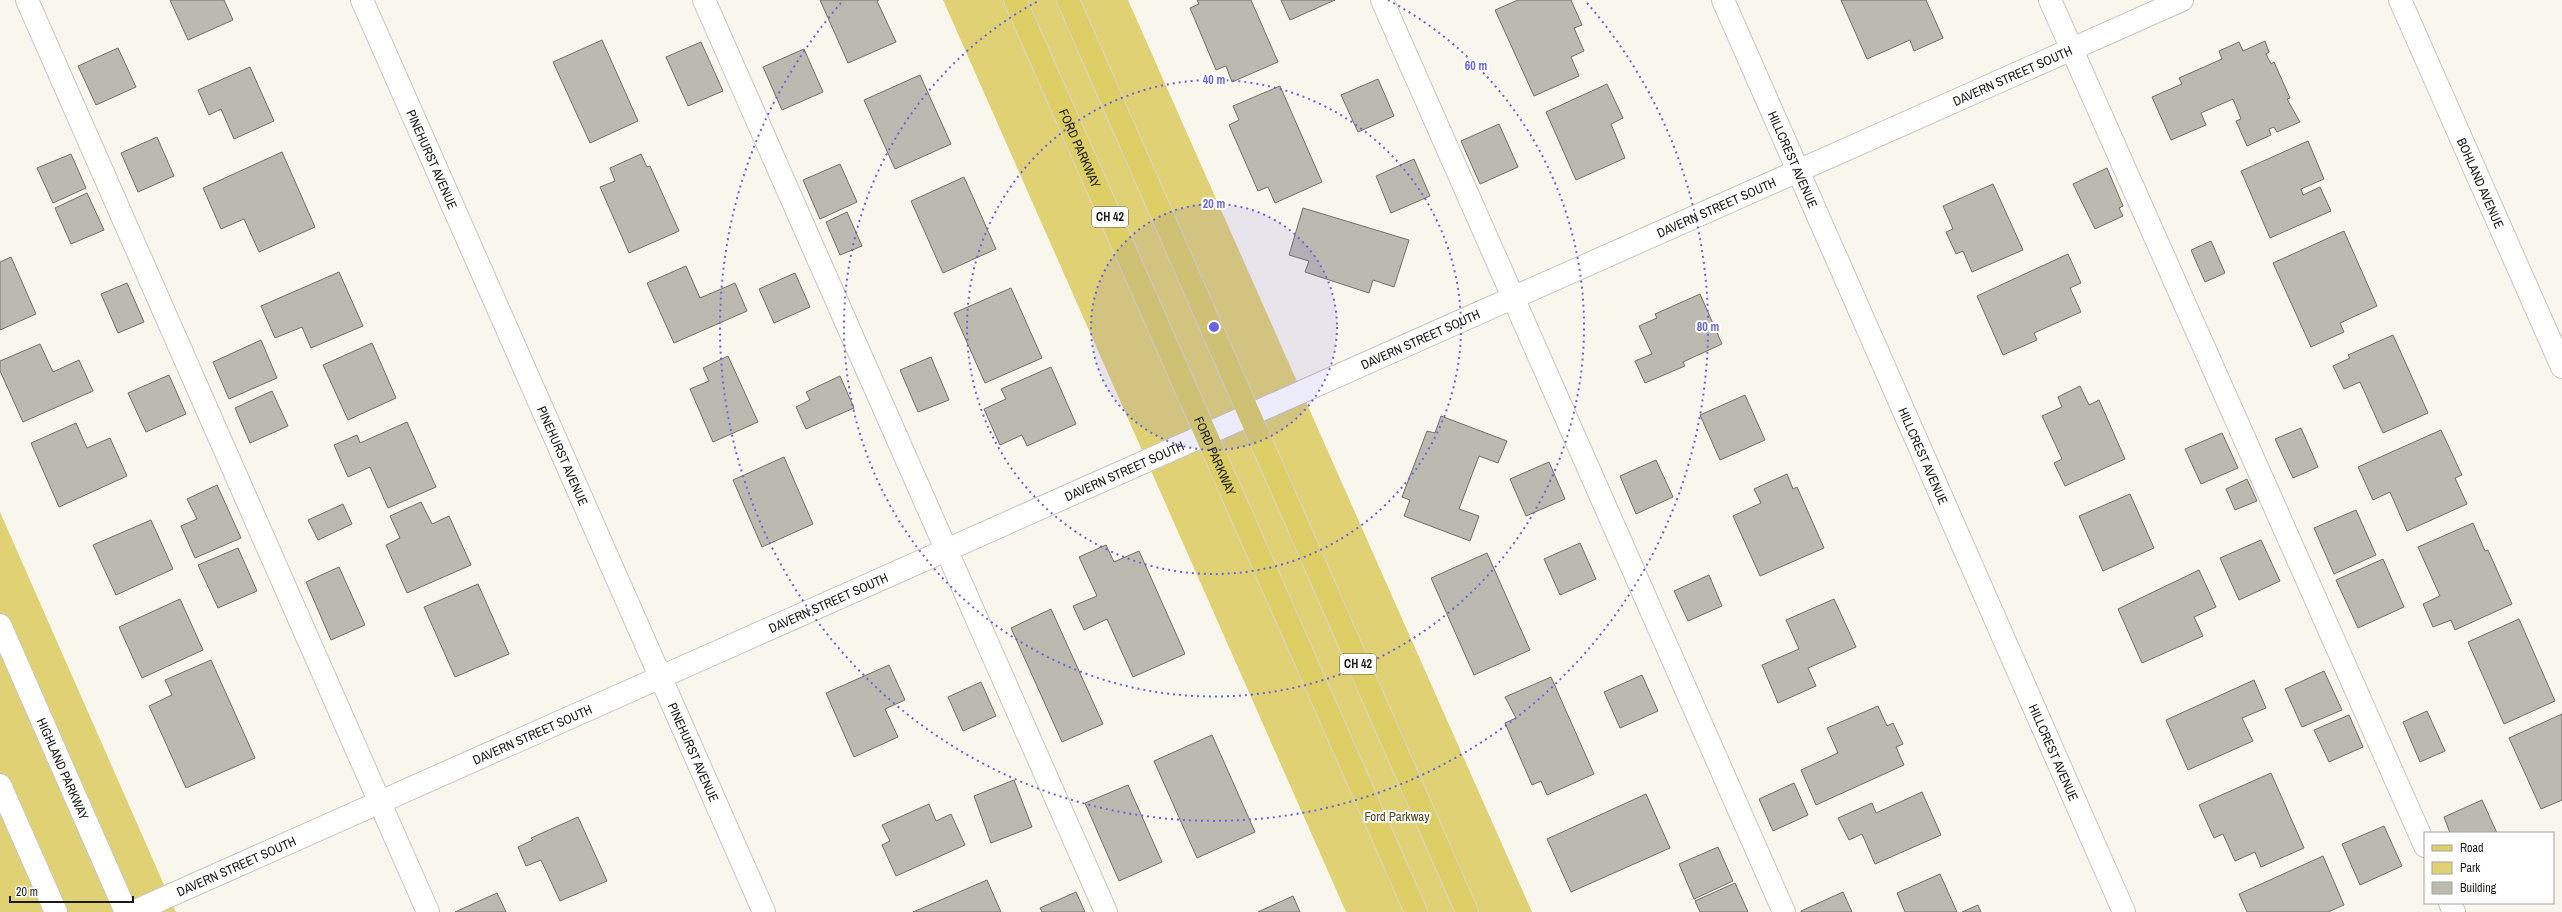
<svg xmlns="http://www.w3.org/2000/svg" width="2562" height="912" font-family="'Archivo Narrow',sans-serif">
	<rect width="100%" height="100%" fill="#f9f7ed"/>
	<path fill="#e1d175" d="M943,0H1128L1532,912H1346Z
		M0,512L176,912H0Z"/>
	<path fill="#bcbab0" stroke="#716f66" d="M170,0H224L233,20L188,40Z
		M820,0H879L877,1L896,42L848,63Z
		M1197,0H1251L1278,62L1232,82L1226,66L1216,70L1190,8L1199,4Z
		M1281,0H1335L1290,20Z
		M1518,0H1571L1582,25L1574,28L1584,51L1571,57L1579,76L1534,96L1495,10Z
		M1841,0H1926L1943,38L1914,51L1910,40L1867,59Z
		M602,40L638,121L590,143L553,62Z
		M2265,41L2269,52L2266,54L2271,64L2274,62L2290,98L2287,99L2300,122L2277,132L2274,127L2269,129L2271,135L2247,146L2236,121L2241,119L2233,99L2201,113L2206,125L2171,140L2152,97L2182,84L2179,78L2222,59L2219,51L2239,42L2243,51Z
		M701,42L723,91L688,106L666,57Z
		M118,48L136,87L96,105L78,66Z
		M804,49L823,92L782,110L763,67Z
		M250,67L274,121L234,139L221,109L209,115L198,90Z
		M920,75L951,144L895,169L864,100Z
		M1378,79L1394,116L1358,132L1341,95Z
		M1607,84L1623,118L1611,124L1625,158L1576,180L1546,112Z
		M1280,86L1322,182L1275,203L1268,187L1258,191L1229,125L1239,120L1233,106Z
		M1499,124L1518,167L1480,184L1461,141Z
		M157,137L174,176L138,192L121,153Z
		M2308,141L2324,179L2301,189L2303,195L2320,187L2331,211L2270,238L2241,171Z
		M282,152L315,227L259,252L244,219L221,229L203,188Z
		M71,154L86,188L53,203L37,168Z
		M641,154L647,167L650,166L679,231L629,253L600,187L615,181L610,168Z
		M1414,159L1430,196L1391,213L1376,176Z
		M840,164L857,202L820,219L803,180Z
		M2107,168L2123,206L2119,208L2123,216L2095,229L2073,184Z
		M964,177L996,249L943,273L911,201Z
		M1993,184L2023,250L1972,272L1963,251L1956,254L1946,232L1953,229L1943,206Z
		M87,193L104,230L71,244L55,208Z
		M1303,208L1409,240L1394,287L1373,280L1369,293L1305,272L1309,261L1289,255Z
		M847,212L862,246L840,255L826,222Z
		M2344,231L2377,306L2340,323L2344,332L2311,347L2273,263Z
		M2211,241L2225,273L2205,282L2191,250Z
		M2068,254L2081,283L2070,288L2081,312L2034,333L2037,340L2003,355L1977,296Z
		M11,257L36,314L0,330V262Z
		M686,266L700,298L735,283L747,311L674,343L647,283Z
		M339,272L363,326L311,348L302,327L275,338L261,306Z
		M795,273L810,307L774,323L759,289Z
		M127,283L144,322L118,333L101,294Z
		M1011,288L1042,358L985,383L954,313Z
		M1700,294L1722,344L1683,362L1685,366L1645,383L1635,361L1652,354L1639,326L1657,318L1655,314Z
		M2393,335L2428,413L2383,433L2360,382L2344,389L2333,366L2350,358L2348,355Z
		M261,340L277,378L229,399L213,362Z
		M372,343L396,398L348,420L323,365Z
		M40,344L53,372L79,360L93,391L23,422L0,371V361Z
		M728,356L758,422L713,442L690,389L709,381L703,368Z
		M931,357L949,400L918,412L900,370Z
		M1051,367L1076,424L1027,446L1022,435L1000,445L984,409L1006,399L1001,389Z
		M169,375L186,414L146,432L128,393Z
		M840,376L854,408L806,429L796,407L810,400L806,392Z
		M2080,386L2089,405L2099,400L2125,459L2065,486L2054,463L2062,459L2042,416L2062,407L2058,397Z
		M272,391L288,426L250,443L235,408Z
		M1745,395L1765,440L1720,460L1700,415Z
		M1441,416L1507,441L1498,463L1479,456L1459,509L1479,516L1470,541L1404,516L1410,500L1402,497L1427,431L1435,433Z
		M407,422L436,487L388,508L370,467L348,477L334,445L357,435L360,443Z
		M76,423L87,448L110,438L127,476L59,507L31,443Z
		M2301,428L2318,467L2293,478L2275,439Z
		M2441,430L2462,475L2455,478L2467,504L2407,531L2390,492L2373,500L2358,467Z
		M2222,433L2238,468L2201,484L2185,449Z
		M784,457L813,524L762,547L733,480Z
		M1656,460L1673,497L1636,514L1620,476Z
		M1549,462L1565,499L1526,516L1510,479Z
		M1787,474L1793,489L1797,487L1824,548L1760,576L1733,516L1761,503L1754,489Z
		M2247,479L2257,501L2235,510L2226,489Z
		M217,485L241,538L195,558L181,526L197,519L187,499Z
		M2130,494L2154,548L2103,571L2079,516Z
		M421,502L432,524L449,516L471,565L407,593L386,545L400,538L390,516Z
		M343,504L352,524L318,540L308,520Z
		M2356,510L2376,555L2334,574L2314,528Z
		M151,520L173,569L116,595L93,545Z
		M2473,523L2485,551L2488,550L2512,604L2455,630L2451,620L2433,627L2423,604L2440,596L2418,547Z
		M2261,540L2280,581L2239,600L2220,558Z
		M1580,543L1596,579L1560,595L1544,559Z
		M1106,545L1114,562L1139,551L1185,654L1133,677L1107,619L1084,630L1073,606L1097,596L1079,557Z
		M238,548L257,591L218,608L198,565Z
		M1487,553L1530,650L1474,675L1431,578Z
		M2383,559L2404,607L2358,628L2336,580Z
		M339,567L365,625L331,640L306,582Z
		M2199,570L2216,607L2194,617L2203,636L2142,663L2118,609Z
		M1709,575L1722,606L1688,621L1674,591Z
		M478,584L509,654L455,677L424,607Z
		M180,599L203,650L142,678L119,627Z
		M1834,599L1856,647L1808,668L1816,686L1778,703L1762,665L1799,649L1786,620Z
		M1051,609L1103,724L1062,742L1011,628Z
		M2519,619L2555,701L2504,724L2468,642Z
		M211,660L255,758L186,788L149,706L172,695L165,680Z
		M889,665L905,700L885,709L898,737L854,757L826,693Z
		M2324,671L2342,710L2302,727L2285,689Z
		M1642,675L1658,711L1620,728L1604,692Z
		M1551,677L1594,774L1547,795L1541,781L1532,785L1505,723L1516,718L1505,697Z
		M2254,680L2266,708L2242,718L2253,741L2188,770L2166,720Z
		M981,682L996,716L963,731L948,697Z
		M1878,706L1887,726L1893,723L1903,744L1896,747L1904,765L1816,805L1801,770L1838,753L1827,728Z
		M2427,711L2445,751L2420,762L2403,722Z
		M2562,714V800L2541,809L2509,738Z
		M2349,715L2363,747L2329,762L2314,730Z
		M1212,735L1255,832L1197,858L1154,761Z
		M2271,773L2304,848L2261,867L2255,852L2235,861L2223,834L2214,838L2199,805Z
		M1014,780L1032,827L991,843L974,796Z
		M1794,783L1808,815L1773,831L1759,799Z
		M1128,785L1162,862L1119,881L1085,803Z
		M1922,792L1941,835L1875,864L1862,834L1849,840L1838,818L1872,803L1876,813Z
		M1646,794L1670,848L1571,892L1547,839Z
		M2482,800L2497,833H2450L2444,817Z
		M929,804L936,821L951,814L965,845L896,876L882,845L890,841L882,825Z
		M578,817L607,881L560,901L541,860L526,866L518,847L533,840L531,838Z
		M2384,826L2402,866L2360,885L2342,844Z
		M1718,847L1733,881L1694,899L1679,864Z
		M2323,856L2344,905L2328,912H2247L2239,894Z
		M1940,874L1957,912H1905L1897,893Z
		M987,880L1001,912H913Z
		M1735,883L1748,912H1700L1695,901Z
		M1076,892L1085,912H1042L1040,908Z
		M1843,892L1852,912H1801V911Z
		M497,893L506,912H455Z
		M1293,896L1300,912H1258Z
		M1978,905L1981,912H1962Z"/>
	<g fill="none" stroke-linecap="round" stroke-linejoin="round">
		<g stroke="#c8c6bd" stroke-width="24">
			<g id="minor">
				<path d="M27,0L428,912"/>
				<path id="s1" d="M362,0L764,912"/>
				<path d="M704,0L1106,912"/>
				<path d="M1382,0L1784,912"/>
				<path id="s2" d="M1723,0L2124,912"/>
				<path d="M2050,0L2425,846"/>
				<path id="s3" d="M2400,0L2562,367"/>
				<path id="s4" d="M0,625L126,912"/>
				<path d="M0,785L56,912"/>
				<path d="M2450,903L2454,912"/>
				<path id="s5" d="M133,912L2182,0"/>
			</g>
		</g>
		<g stroke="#d6d6d5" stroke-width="24">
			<g id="major">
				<path id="s6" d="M1015,0L1416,912"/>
				<path d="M1068,0L1467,912"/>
			</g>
		</g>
		<use href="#minor" stroke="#fff" stroke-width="22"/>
		<use href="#major" stroke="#ddcf66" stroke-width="22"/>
	</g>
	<circle cx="1214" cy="327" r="123" fill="#6766e0" fill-opacity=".12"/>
	<g fill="none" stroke="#6766e0" stroke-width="2" stroke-dasharray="2 4">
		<circle cx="1214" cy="327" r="123"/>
		<circle cx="1214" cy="327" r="247"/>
		<path d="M1388 0A370 370 0 1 1 1040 0"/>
		<path d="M1587 3A494 494 0 1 1 841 3"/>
	</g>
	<g text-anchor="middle" stroke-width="4" stroke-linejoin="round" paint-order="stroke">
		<g fill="#fff" stroke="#5f5f5d" stroke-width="1">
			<rect x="1092" y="207" width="36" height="20" rx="3"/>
			<rect x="1340" y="654" width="36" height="20" rx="3"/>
		</g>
		<g font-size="12" font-weight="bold" fill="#1b1b17">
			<text x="1110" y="221">CH 42</text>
			<text x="1358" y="668">CH 42</text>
		</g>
		<g font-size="13" fill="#1b1b17" stroke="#fff">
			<text dy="5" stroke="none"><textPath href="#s5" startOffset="2057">DAVERN STREET SOUTH</textPath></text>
			<text dy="5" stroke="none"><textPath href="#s6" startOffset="162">FORD PARKWAY</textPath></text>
			<text dy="5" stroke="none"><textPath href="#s1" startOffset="174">PINEHURST AVENUE</textPath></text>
			<text dy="5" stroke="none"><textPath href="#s2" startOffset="174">HILLCREST AVENUE</textPath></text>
			<text dy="5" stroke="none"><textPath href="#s3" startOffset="200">BOHLAND AVENUE</textPath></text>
			<text dy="5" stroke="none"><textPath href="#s5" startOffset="1733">DAVERN STREET SOUTH</textPath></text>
			<text dy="5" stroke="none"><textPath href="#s5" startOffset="1409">DAVERN STREET SOUTH</textPath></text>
			<text dy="5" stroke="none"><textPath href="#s1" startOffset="498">PINEHURST AVENUE</textPath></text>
			<text dy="5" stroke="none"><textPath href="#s6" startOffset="498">FORD PARKWAY</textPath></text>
			<text dy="5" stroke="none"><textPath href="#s2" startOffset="498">HILLCREST AVENUE</textPath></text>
			<text dy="5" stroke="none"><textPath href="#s5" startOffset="1085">DAVERN STREET SOUTH</textPath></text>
			<text dy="5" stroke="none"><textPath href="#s5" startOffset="761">DAVERN STREET SOUTH</textPath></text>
			<text dy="5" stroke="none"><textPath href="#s5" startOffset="437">DAVERN STREET SOUTH</textPath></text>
			<text dy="5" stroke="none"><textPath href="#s1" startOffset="822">PINEHURST AVENUE</textPath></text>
			<text dy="5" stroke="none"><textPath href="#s2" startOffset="822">HILLCREST AVENUE</textPath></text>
			<text dy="5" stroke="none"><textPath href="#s4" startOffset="157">HIGHLAND PARKWAY</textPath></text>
			<text dy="5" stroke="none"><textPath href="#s5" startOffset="113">DAVERN STREET SOUTH</textPath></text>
		</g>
		<g font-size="13" fill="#50491f" stroke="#fff">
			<text x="1397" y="821">Ford Parkway</text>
		</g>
	</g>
	<circle cx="1214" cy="327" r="6" fill="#6766e0" stroke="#fff" stroke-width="2"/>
	<g font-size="12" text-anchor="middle" font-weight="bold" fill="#6766e0" stroke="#fff" stroke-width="4" stroke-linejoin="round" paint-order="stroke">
		<text x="1476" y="70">60 m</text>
		<text x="1214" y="84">40 m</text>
		<text x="1214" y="208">20 m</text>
		<text x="1708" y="331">80 m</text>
	</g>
	<rect x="2424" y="832" width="130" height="72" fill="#ffffff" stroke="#a4a4a2"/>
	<rect x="2432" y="845" width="20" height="6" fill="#ddcf66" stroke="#a4a4a2"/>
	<text x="2460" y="852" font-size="12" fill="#1b1b17">Road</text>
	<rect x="2432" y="862" width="20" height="12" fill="#e1d175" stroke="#a4a4a2"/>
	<text x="2460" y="872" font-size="12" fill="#1b1b17">Park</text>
	<rect x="2432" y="882" width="20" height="12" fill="#bcbab0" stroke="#a4a4a2"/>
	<text x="2460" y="892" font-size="12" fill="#1b1b17">Building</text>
	<path d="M10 896v6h123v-6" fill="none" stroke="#1b1b17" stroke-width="2"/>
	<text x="16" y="896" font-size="12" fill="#1b1b17" stroke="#ffffff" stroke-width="3" paint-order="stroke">20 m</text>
</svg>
